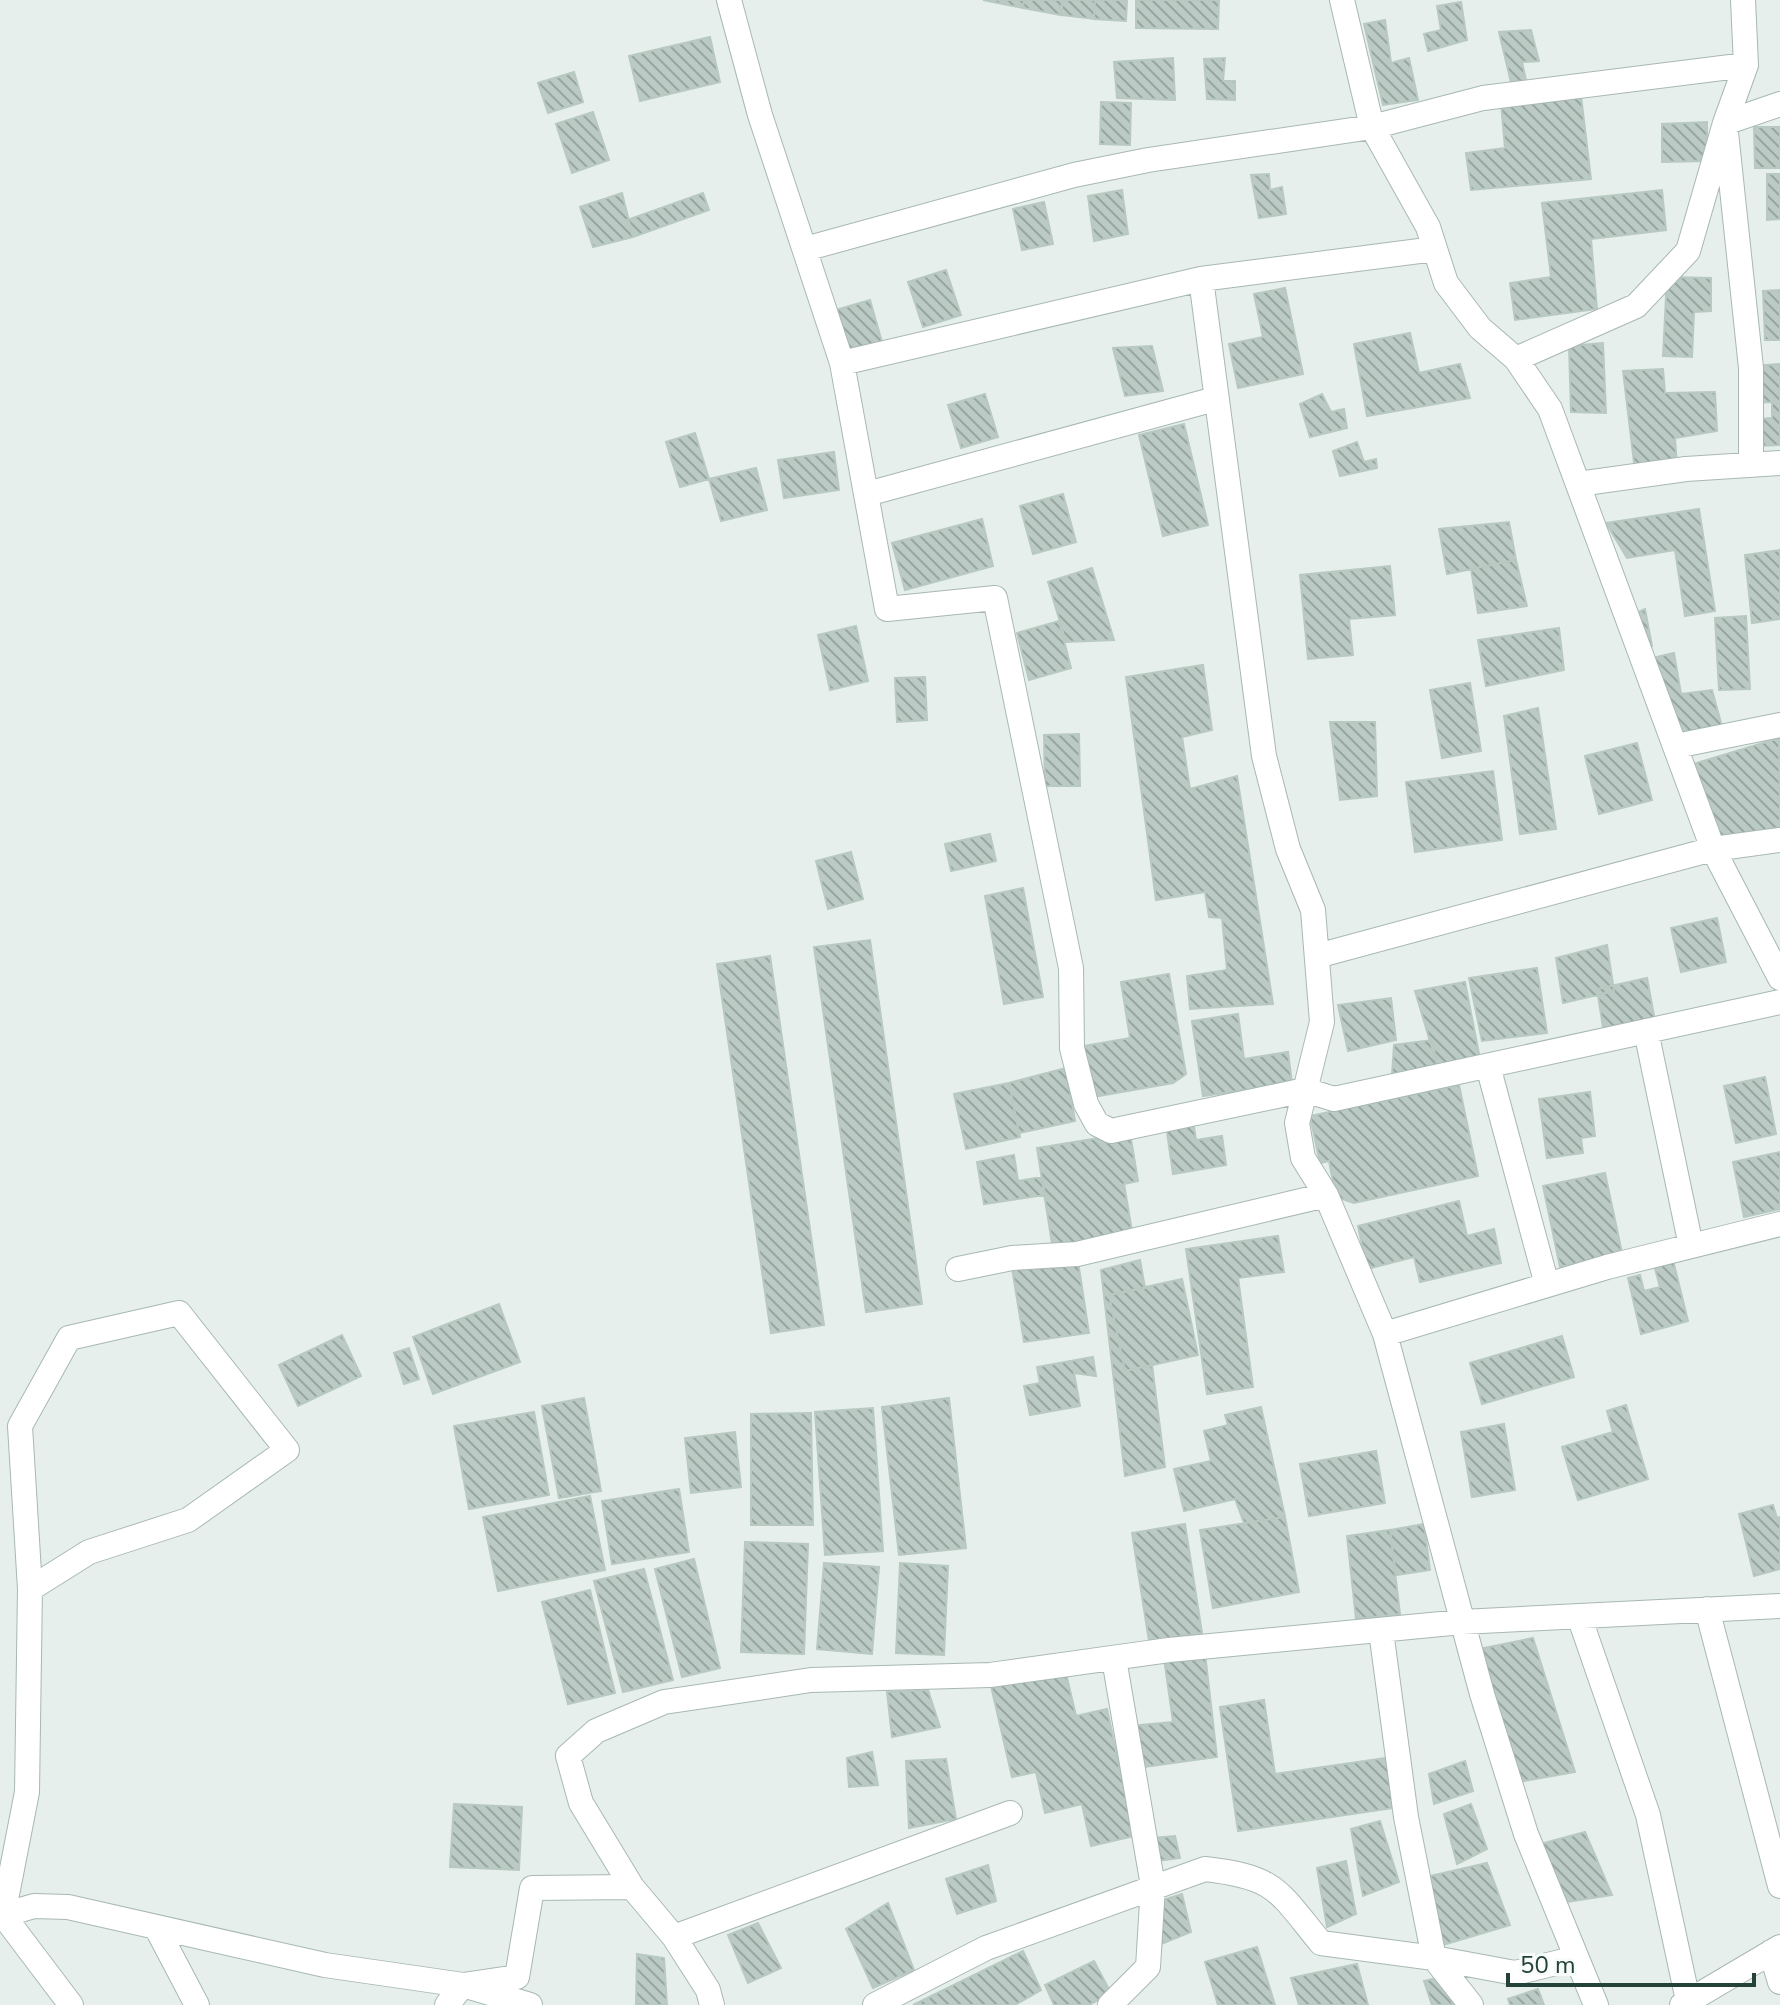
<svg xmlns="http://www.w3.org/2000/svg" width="1780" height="2005" font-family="'Nunito Sans',sans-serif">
	<defs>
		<pattern id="building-back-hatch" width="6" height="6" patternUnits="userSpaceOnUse" patternTransform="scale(2)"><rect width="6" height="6" fill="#bbcac4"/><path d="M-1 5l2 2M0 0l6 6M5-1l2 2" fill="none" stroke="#98a6a0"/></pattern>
	</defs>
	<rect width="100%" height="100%" fill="#e6efeb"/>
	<path fill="url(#building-back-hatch)" stroke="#b8c9c2" stroke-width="2" d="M983,0H1024L1023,8Z
		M1024,0H1062L1061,15L1023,8Z
		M1063,0H1095L1094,19L1061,15Z
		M1095,0H1127L1126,21L1094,19Z
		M1136,0H1219L1218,29L1136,28Z
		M1461,2L1467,40L1428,51L1424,34L1441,30L1437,6Z
		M1385,20L1391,63L1409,58L1418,100L1383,105L1364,24Z
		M1531,30L1539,61L1522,62L1527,85L1512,87L1499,32Z
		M710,37L720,82L640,101L629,56Z
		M1173,58L1175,100L1117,98L1114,62Z
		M1225,58L1223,81H1235V100L1207,99L1204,59Z
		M574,72L583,102L548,113L538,83Z
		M1581,96L1591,179L1471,190L1466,153L1505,148L1501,104Z
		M1101,102L1131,103L1130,145L1100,144Z
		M593,112L609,160L572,173L556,124Z
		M1707,122V161L1662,162V124Z
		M1754,127H1780V168H1755Z
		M1269,174L1270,190L1282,187L1286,214L1259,218L1251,175Z
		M1767,174H1780V219L1767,220Z
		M1122,190L1128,234L1094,241L1088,196Z
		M1662,190L1666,230L1591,239L1597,309L1515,320L1510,283L1551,277L1542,203Z
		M622,193L633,237L593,247L580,207Z
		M703,193L709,210L633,237L627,220Z
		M1044,202L1053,244L1022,250L1013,209Z
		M946,270L961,315L923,327L908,282Z
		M1667,277L1711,278V311L1694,312L1692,357L1663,356Z
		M1285,288L1303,374L1238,388L1229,344L1263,337L1254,294Z
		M1780,290V340H1765L1763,291Z
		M870,300L882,342L848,352L836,310Z
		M1410,333L1419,373L1460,364L1470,398L1367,416L1354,344Z
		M1603,343L1606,413L1571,412L1569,346Z
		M1152,346L1163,391L1125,396L1113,348Z
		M1780,364V445L1760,446L1759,419L1772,418V402L1755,403L1753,366Z
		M1663,369L1665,393L1715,392L1717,431L1675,438L1677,465L1635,471L1623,371Z
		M985,394L998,437L961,448L948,405Z
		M1322,394L1331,412L1344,409L1347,428L1310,437L1300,404Z
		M1184,424L1208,525L1163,536L1139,435Z
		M695,433L709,479L680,487L666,442Z
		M1357,442L1364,462L1376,459L1377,468L1340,476L1333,451Z
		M834,452L839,490L784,498L778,460Z
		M756,468L767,510L721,521L709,479Z
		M1063,494L1076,542L1033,554L1020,506Z
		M1699,509L1715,611L1685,616L1675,550L1627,558L1606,523Z
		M982,519L993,566L905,590L892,543Z
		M1509,522L1516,560L1447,574L1439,529Z
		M1780,550V619L1752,623L1745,555Z
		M1516,560L1527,606L1478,613L1471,569Z
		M1390,566L1395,615L1349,619L1353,655L1308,659L1300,575Z
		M1092,568L1114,640L1066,642L1048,582Z
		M1645,609L1652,646L1644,647L1632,615Z
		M1746,616L1750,689L1719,690L1715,618Z
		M1059,621L1071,668L1029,680L1017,633Z
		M856,626L868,681L830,690L818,635Z
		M1559,628L1564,670L1486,686L1478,640Z
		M1674,653L1681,694L1712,690L1723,730L1678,738L1648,659Z
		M1203,665L1212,730L1182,737L1190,789L1237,776L1273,1004L1190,1009L1187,976L1227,970L1222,918L1209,917L1205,892L1156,900L1126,677Z
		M925,677L927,720L897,722L895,678Z
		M1470,683L1481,751L1442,758L1430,690Z
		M1538,708L1556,829L1520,834L1504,716Z
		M1330,722H1375L1377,796L1340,800Z
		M1079,734L1080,786H1045L1044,735Z
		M1779,738L1780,827L1716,840L1690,765Z
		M1637,743L1652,800L1599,814L1585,756Z
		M1493,771L1502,840L1415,852L1406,782Z
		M990,834L996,861L951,871L945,844Z
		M851,852L863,899L828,909L816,861Z
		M1023,888L1043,997L1004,1004L985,896Z
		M1717,918L1726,962L1681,972L1671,928Z
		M870,940L922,1304L866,1312L814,947Z
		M1607,945L1614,991L1563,1003L1556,958Z
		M770,956L824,1325L771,1333L717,964Z
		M1537,968L1547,1033L1482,1041L1469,978Z
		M1169,974L1186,1074L1173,1083L1087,1098L1078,1047L1130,1038L1121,982Z
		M1647,978L1655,1021L1604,1034L1597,989Z
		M1465,982L1480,1059L1438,1068L1415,991Z
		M1391,998L1396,1040L1348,1051L1338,1005Z
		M1238,1014L1244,1059L1288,1052L1292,1083L1203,1096L1192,1021Z
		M1432,1040L1438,1068L1392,1074L1394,1045Z
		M1066,1068L1075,1121L1019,1133L1009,1083Z
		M1765,1077L1776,1134L1736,1143L1724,1086Z
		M1009,1083L1020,1137L966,1149L954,1094Z
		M1459,1085L1478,1176L1354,1203L1336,1197L1329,1161L1320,1163L1310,1116Z
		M1590,1092L1595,1136L1581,1138L1583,1153L1547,1158L1539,1099Z
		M1193,1120L1196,1140L1222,1136L1226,1165L1173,1174L1166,1125Z
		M1130,1133L1138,1181L1124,1184L1133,1237L1053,1250L1037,1148Z
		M1780,1152V1209L1744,1217L1733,1162Z
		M1014,1155L1018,1181L1042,1177L1045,1195L984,1204L977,1162Z
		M1605,1173L1622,1253L1560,1267L1543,1186Z
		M1459,1201L1467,1236L1494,1229L1501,1263L1420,1282L1414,1257L1367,1269L1358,1226Z
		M1278,1236L1284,1272L1238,1278L1253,1387L1207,1394L1186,1249Z
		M1077,1255L1089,1333L1024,1342L1011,1262Z
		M1140,1260L1145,1288L1109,1295L1125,1371L1152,1365L1165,1467L1125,1476L1101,1270Z
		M1673,1260L1688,1321L1641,1334L1628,1278L1640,1275L1644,1291L1660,1287L1654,1265Z
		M1182,1279L1198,1355L1125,1371L1109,1295Z
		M499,1304L520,1362L433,1394L413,1337Z
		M342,1335L361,1376L298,1406L279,1365Z
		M1562,1336L1574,1377L1482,1404L1470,1363Z
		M409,1348L419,1379L404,1384L394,1353Z
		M1093,1357L1096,1376L1074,1373L1080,1406L1030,1415L1024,1386L1040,1383L1037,1367Z
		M584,1398L601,1491L559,1498L542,1406Z
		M949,1398L966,1548L899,1555L882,1407Z
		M1626,1405L1648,1479L1578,1500L1562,1447L1613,1432L1607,1411Z
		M1261,1407L1285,1517L1244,1523L1235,1499L1184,1511L1174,1469L1211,1461L1204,1431L1228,1425L1225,1415Z
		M873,1408L883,1551L825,1555L815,1412Z
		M534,1412L549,1495L469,1509L454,1426Z
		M811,1413L813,1525H751V1414Z
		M1504,1424L1515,1490L1472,1497L1461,1432Z
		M735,1432L741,1487L691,1493L685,1438Z
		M1376,1451L1385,1503L1309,1516L1300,1464Z
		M679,1489L689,1552L612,1564L602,1501Z
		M590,1496L605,1570L498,1591L483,1517Z
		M1773,1505L1777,1518L1780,1517V1569L1754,1576L1739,1514Z
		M1285,1517L1299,1592L1213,1608L1200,1530Z
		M1185,1524L1202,1633L1149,1641L1132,1533Z
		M1424,1524L1430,1570L1396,1575L1390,1530Z
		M1390,1530L1400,1614L1356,1619L1347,1536Z
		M745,1542L808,1544L804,1654L741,1652Z
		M694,1559L720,1668L682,1677L655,1569Z
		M824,1563L879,1567L872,1654L817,1649Z
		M900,1563L948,1566L944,1655L896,1653Z
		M644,1569L673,1680L623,1692L594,1581Z
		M590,1590L615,1693L568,1704L542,1602Z
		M1533,1638L1575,1772L1513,1783L1474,1650Z
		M1205,1653L1217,1757L1136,1768L1131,1726L1173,1722L1164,1658Z
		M1065,1669L1076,1716L1107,1709L1134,1836L1091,1846L1082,1804L1045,1813L1036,1772L1012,1777L991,1686Z
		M928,1690L940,1727L892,1737L887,1692Z
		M1264,1700L1275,1774L1393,1757L1400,1807L1238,1831L1220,1707Z
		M872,1752L878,1785L849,1787L847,1758Z
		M946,1759L956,1819L909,1828L906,1761Z
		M1465,1761L1473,1791L1434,1804L1429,1774Z
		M454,1804L522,1807L519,1870L450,1867Z
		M1471,1804L1487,1849L1457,1864L1444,1814Z
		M1380,1821L1399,1882L1363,1896L1351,1829Z
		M1585,1832L1612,1895L1561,1903L1537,1845Z
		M1175,1836L1180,1858L1158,1861L1153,1838Z
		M1346,1861L1356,1914L1327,1927L1317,1868Z
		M1487,1863L1510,1925L1443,1945L1426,1877Z
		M988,1865L996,1901L957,1914L946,1879Z
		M1182,1894L1191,1932L1154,1947L1140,1907Z
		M888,1903L914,1970L873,1988L846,1929Z
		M758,1923L781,1968L748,1983L728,1935Z
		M1257,1947L1275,2005H1218L1205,1962Z
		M1023,1951L1041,1990L1015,2005H913Z
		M637,1954L664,1958L667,2005H636Z
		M1094,1961L1111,1993L1089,2005H1054L1045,1985Z
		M1357,1964L1368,2005H1299L1291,1978Z
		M1442,1977L1453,2005H1432L1424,1981Z
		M1538,1989L1544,2005H1510L1508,1999Z"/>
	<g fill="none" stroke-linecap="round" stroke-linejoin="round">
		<g stroke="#a8b8b2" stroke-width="26">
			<path id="minor" d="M729,0L760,115L842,363L887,609L995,598L1071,968L1072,1048L1086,1104L1097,1124L1111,1131L1305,1090L1334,1099L1780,1002
				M1342,0L1372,127L1428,227L1446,283L1480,328L1516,359L1550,409L1713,849L1780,978
				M1743,0L1746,65L1725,123L1751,368V465
				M805,249L1074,175L1148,160L1372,127L1483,98L1746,65
				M1201,279L1264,756L1288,849L1313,910L1322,1022L1297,1123L1303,1158L1326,1195L1385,1334L1482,1694L1526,1834L1596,2005
				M1516,359L1636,306L1688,251L1725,123L1780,104
				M842,363L1201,279L1435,249
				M1578,484L1686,469L1780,463
				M867,494L1215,399
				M1676,746L1780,725
				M1317,956L1713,849L1780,840
				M1646,1031L1691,1246
				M1488,1066L1547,1285
				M958,1269L1012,1258L1077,1254L1326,1195
				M1385,1334L1607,1267L1780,1224
				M30,1589L89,1552L188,1520L287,1450L179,1313L69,1338L20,1426L30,1589L27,1792L3,1915L34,1906L68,1907L325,1965L463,1985L530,2005
				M1707,1609L1780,1886
				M1579,1616L1648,1815L1689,2005
				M1381,1631L1406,1817L1434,1958L1471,2005
				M0,1911L71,2005
				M156,1927L197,2005
				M674,1937L1010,1813
				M1771,1952L1780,1982
				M447,2005L463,1985L517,1977L532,1888L632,1887
				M712,2005L708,1990L674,1937L632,1887L581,1803L568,1756L596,1731L664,1702L811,1680L990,1675L1169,1650L1462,1622L1780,1606
				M875,2005L986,1948L1205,1869C1277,1877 1278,1891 1321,1943L1434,1958L1515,1973L1576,1958
				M1110,2005L1148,1967L1153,1886L1114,1659
				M1682,2005L1780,1947"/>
		</g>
		<use href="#minor" stroke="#fff" stroke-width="24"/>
	</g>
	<path d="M1508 1973v12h246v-12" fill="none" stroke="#24423a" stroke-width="4"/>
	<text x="1520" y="1973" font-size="24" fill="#24423a" stroke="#f7fbf9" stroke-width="6" paint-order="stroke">50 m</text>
</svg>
